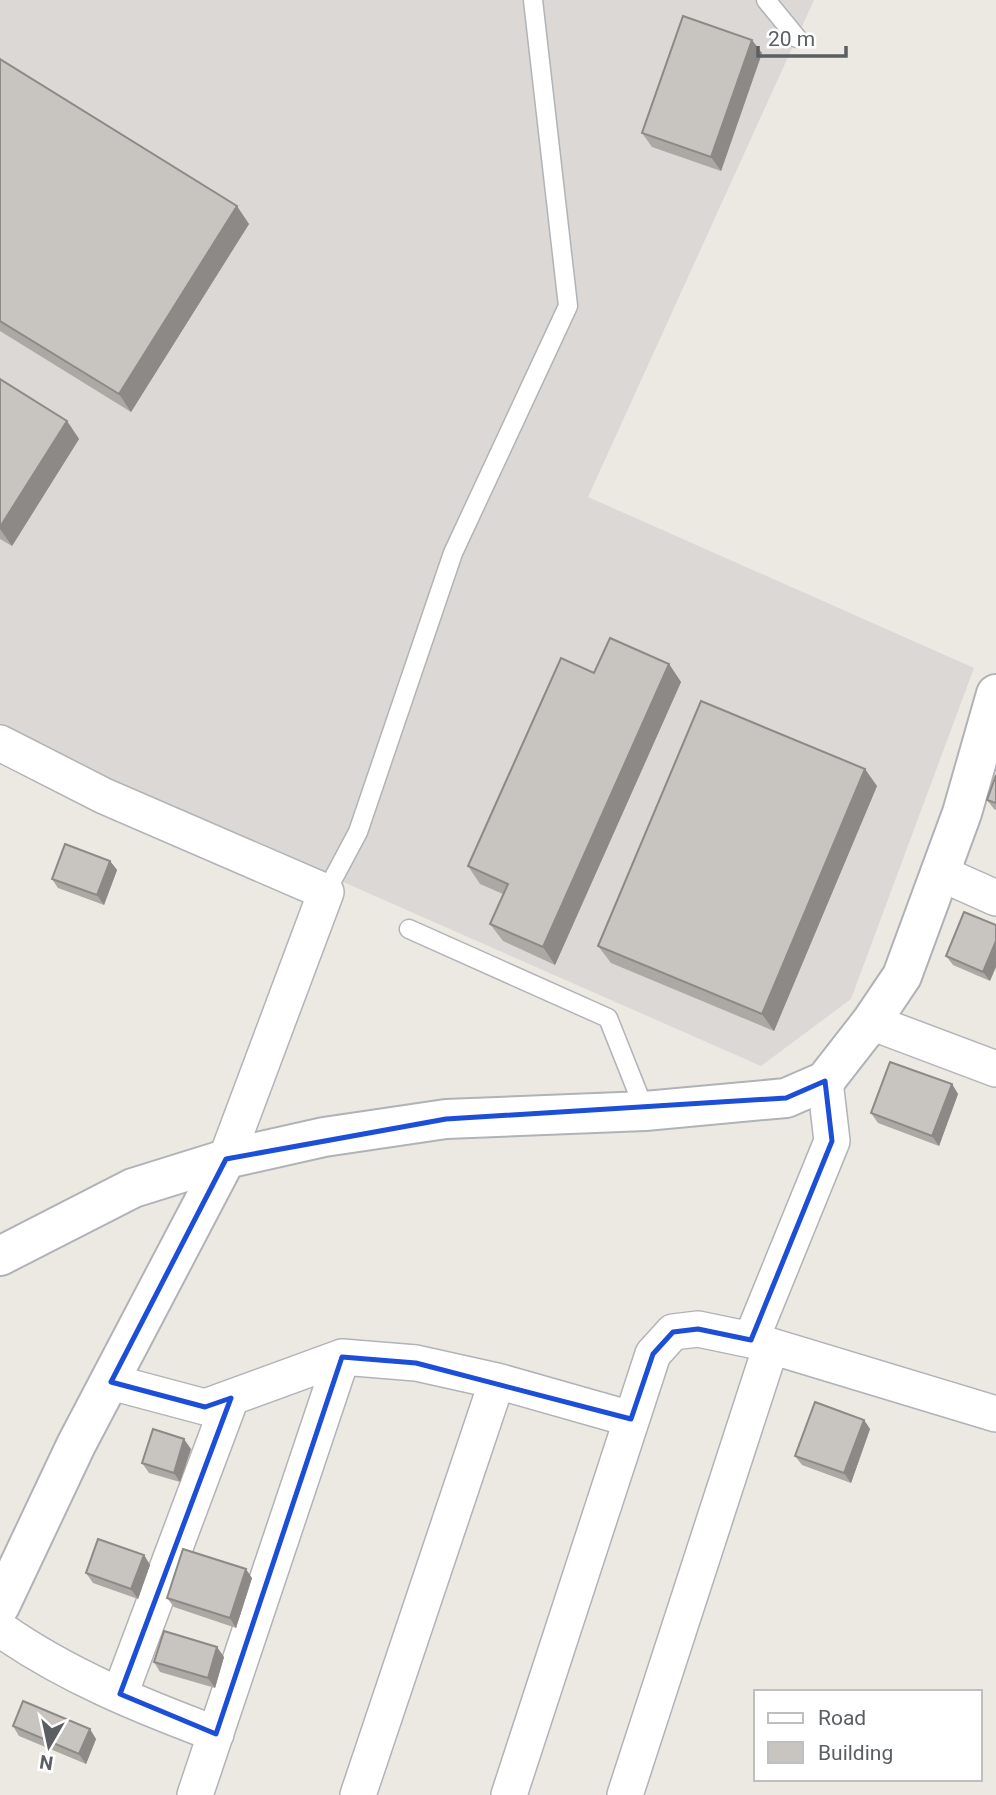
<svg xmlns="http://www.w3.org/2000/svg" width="996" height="1795" font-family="Roboto,sans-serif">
	<rect width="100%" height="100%" fill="#ece9e3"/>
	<path fill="#dbd8d5" d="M0,0H814L588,497L974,668L851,999L761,1066L0,731Z"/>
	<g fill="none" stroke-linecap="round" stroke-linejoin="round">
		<g stroke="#b0b4b7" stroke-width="21">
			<path id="service" d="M766,0L797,38
				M326,892L358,832L453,553L568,306L533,0
				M409,929L608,1018L645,1111"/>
		</g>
		<g stroke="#b0b4b7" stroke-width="38">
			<path id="minor" d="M0,743L104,796L326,892L226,1159
				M940,873L996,898
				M871,1022L996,1069
				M825,1081L832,1141L751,1340L996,1414
				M111,1382L205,1407L342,1357L416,1363L497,1381L631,1419
				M0,1629C65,1675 141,1706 216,1734
				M120,1694L231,1398
				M195,1795L342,1357
				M358,1795L497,1381
				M509,1795L653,1354L673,1332L698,1329L751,1340
				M625,1795L771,1346"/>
		</g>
		<g stroke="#b0b4b7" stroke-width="42">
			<path id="tertiary" d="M0,1606L76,1445L226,1159"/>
		</g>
		<g stroke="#afb3b7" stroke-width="42">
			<path id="secondary" d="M0,1256L133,1188L226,1159L324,1137L446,1119L645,1111L786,1098L825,1081L871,1022L902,976L962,813L996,694"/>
		</g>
		<use href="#service" stroke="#fff" stroke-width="18"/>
		<use href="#minor" stroke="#fff" stroke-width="35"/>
		<use href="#tertiary" stroke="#fff" stroke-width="38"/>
		<use href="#secondary" stroke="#fff" stroke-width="38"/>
	</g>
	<path fill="#aca9a4" d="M762,53L721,171L652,147L642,133Z
		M0,59L249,224L131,412L0,331Z
		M0,379L67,421L79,439L12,546L0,539Z
		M669,664L681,682L555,965L503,941L490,924L503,894L480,884L468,866L594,673Z
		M996,775V810L994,809L987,800Z
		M877,786L774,1031L611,963L598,946Z
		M110,861L117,870L104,905L58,888L52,879Z
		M964,912L990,981L953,965L946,956Z
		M952,1084L958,1094L939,1146L878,1123L871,1113Z
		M864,1420L870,1429L851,1483L802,1465L795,1456Z
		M191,1449L180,1482L149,1473L142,1463Z
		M144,1555L150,1565L138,1599L93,1583L86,1573Z
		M252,1578L236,1628L174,1607L167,1598Z
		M224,1657L215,1688L160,1672L154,1662Z
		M13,1726L96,1739L86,1764L19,1736Z"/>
	<path fill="#8c8986" d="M752,40L762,53L721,171L711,157Z
		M237,206L249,224L131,412L119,394Z
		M67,421L79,439L12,546L0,529V527Z
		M669,664L681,682L555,965L543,947Z
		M865,769L877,786L774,1031L762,1014Z
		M110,861L117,870L104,905L97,895Z
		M996,941V967L990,981L983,972Z
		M952,1084L958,1094L939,1146L932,1136Z
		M864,1420L870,1429L851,1483L844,1473Z
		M184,1439L191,1449L180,1482L174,1473Z
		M144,1555L150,1565L138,1599L131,1589Z
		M246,1569L252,1578L236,1628L230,1618Z
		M217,1647L224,1657L215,1688L208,1678Z
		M90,1729L96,1739L86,1764L79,1754Z"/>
	<path fill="#c8c4bf" stroke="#8c8986" stroke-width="2" d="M683,16L752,40L711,157L642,133Z
		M0,59L237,206L119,394L0,321Z
		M0,379L67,421L0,527Z
		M610,638L669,664L543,947L490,924L508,884L468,866L561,658L594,673Z
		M701,701L865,769L762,1014L598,946Z
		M996,775V803L987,800Z
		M65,844L110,861L97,895L52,879Z
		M964,912L996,925V941L983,972L946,956Z
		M890,1062L952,1084L932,1136L871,1113Z
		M815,1402L864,1420L844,1473L795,1456Z
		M153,1429L184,1439L174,1473L142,1463Z
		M98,1539L144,1555L131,1589L86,1573Z
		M183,1549L246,1569L230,1618L167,1598Z
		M164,1631L217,1647L208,1678L154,1662Z
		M23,1701L90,1729L79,1754L13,1726Z"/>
	<path fill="none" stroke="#1d4ed8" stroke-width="5" stroke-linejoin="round" d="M825,1081L832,1141L751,1340L698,1329L673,1332L653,1354L631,1419L416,1363L342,1357L216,1734L120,1694L231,1398L205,1407L111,1382L226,1159L446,1119L786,1098Z"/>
	<rect x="754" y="1690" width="228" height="91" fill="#ffffff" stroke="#bdbfc0" stroke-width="2"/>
	<rect x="768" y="1713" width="35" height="10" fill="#ffffff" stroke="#bdbfc0" stroke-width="2"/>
	<text x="818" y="1725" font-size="21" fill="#5b5f62">Road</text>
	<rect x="768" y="1742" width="35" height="21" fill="#c8c4bf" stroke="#bdbfc0" stroke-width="2"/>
	<text x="818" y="1760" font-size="21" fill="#5b5f62">Building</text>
	<g transform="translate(49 1746) rotate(189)" stroke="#ffffff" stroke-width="5" paint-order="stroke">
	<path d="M0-5L12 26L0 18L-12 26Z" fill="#5b5f62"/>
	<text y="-10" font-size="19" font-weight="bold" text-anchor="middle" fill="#5b5f62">N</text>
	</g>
	<path d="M758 46v10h88v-10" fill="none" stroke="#5b5f62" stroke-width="3.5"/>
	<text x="768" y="46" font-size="21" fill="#5b5f62" stroke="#ffffff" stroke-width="5" paint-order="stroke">20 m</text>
</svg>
